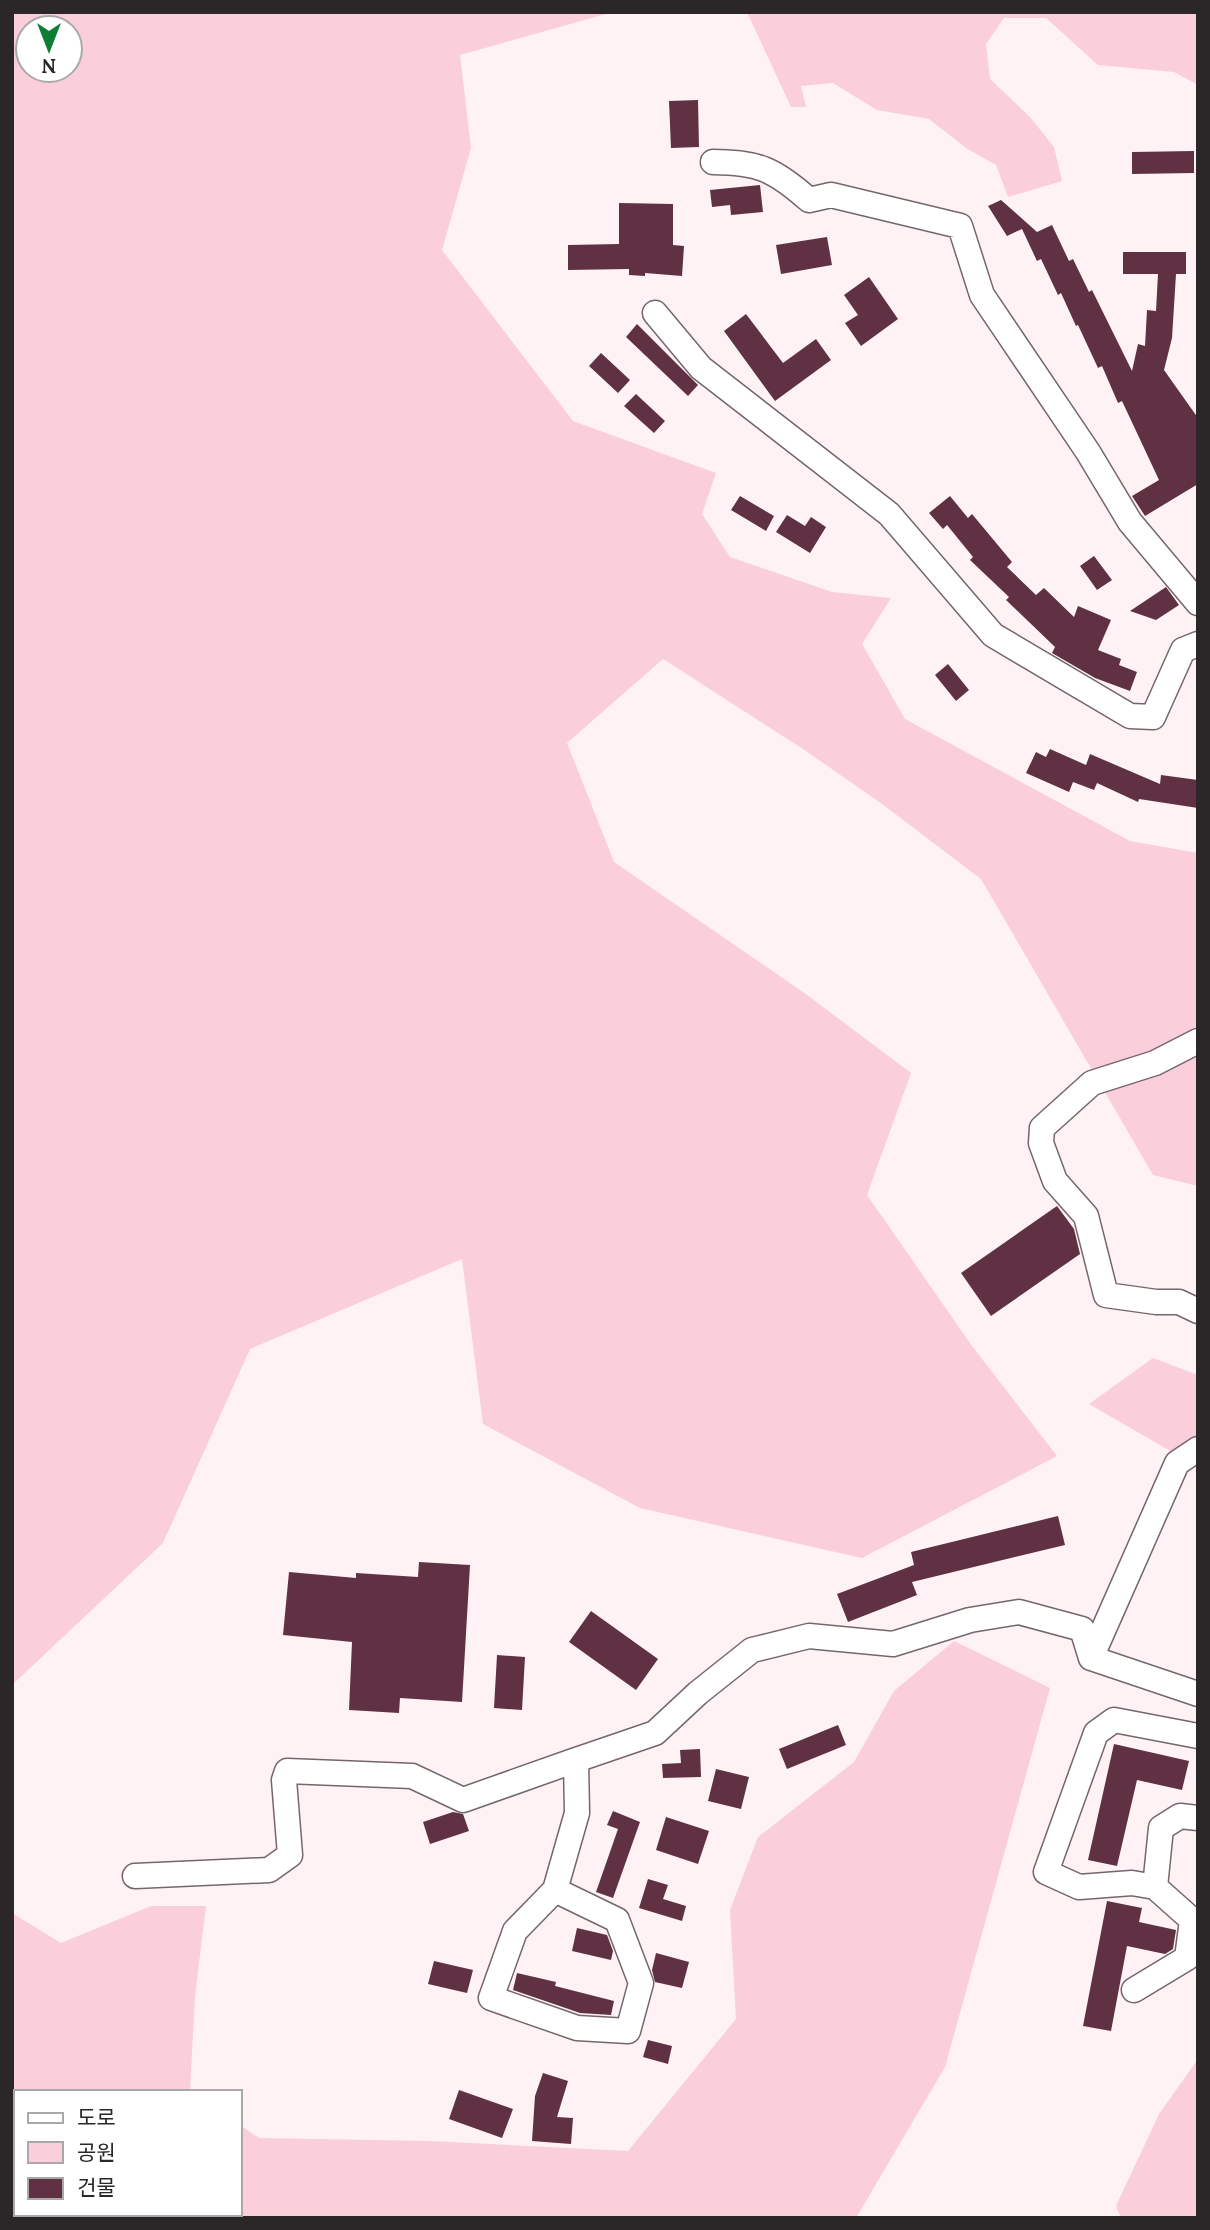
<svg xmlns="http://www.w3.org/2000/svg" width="1210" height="2230" font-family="Lora,'Noto Sans KR',serif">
	<rect width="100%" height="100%" fill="#fef2f5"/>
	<path fill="#fbcedb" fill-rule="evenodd" d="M12,12H613L460,55L471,148L442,250L573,421L716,473L702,514L730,557L832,592L891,598L862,644L905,719L1130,841L1198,853V1186L1153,1175L981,879L882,804L806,751L663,659L567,743L614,862L803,992L911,1073L867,1195L972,1346L1057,1456L862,1558L640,1508L483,1424L462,1259L250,1349L163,1543L12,1685ZM28,28H70V70H28Z
		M747,12H1198V85L1174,72L1098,65L1046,18H1004L986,44L990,79L1030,117L1054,147L1062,181L1008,197L996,165L966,148L929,119L877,110L833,83L801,86L806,107H791Z
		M1153,1358L1198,1375V1467L1089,1404Z
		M954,1641L1050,1688L945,2067L856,2218H12V1913L61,1943L151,1906H206L195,1996L190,2092H16V2214H240V2125L259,2138L430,2141L628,2151L736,2019L730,1910L758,1837L854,1762L894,1691Z
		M1198,2059V2218H1121L1116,2206L1159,2114Z"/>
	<path fill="#603142" d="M698,100L699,147L671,148L669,101Z
		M1194,151V173L1132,174V152Z
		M760,185L763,212L731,215L730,205L712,207L710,190Z
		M1001,200L1037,232L1052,225L1069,261L1073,259L1089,292L1092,290L1132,371L1138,344L1145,346L1147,310L1156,311L1158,274H1123V252H1186V274H1176L1172,338L1164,370L1198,418V484L1145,516L1132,496L1159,480L1122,401L1118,403L1102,366L1098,368L1078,325L1076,326L1061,293L1058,295L1041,259L1037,261L1022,229L1007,236L988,206Z
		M619,203L673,204V245L684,246L682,276L645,273V276L629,275V269L568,270V245L619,244Z
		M827,237L832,265L781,274L776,245Z
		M869,277L898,319L861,346L845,323L858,315L844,295Z
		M746,314L783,363L816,339L831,360L775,401L724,331Z
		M637,324L698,385L688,396L626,337Z
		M601,353L630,380L618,393L589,366Z
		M636,394L665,421L654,433L624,406Z
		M740,496L774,516L766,531L731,510Z
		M950,496L968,518L972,514L1012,562L1007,567L1036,595L1044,588L1074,617L1078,606L1111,620L1098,650L1121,659L1119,665L1137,672L1130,691L1095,678L1052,653L1055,647L1006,600L1009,597L970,560L973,557L947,525L943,529L929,513Z
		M787,515L805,526L811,517L826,527L810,553L776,532Z
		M1094,556L1112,580L1097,590L1080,566Z
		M1166,587L1179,605L1156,620L1130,611Z
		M948,664L969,690L956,701L935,675Z
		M1050,749L1086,765L1090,754L1160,784L1161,775L1198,780V808L1139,799L1138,802L1097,783L1094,790L1073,782L1069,792L1026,773L1036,752L1046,757Z
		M1057,1206L1074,1229L1080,1254L991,1316L961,1273Z
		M1058,1516L1065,1545L912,1582L917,1595L848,1622L837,1594L914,1565L911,1552Z
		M419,1562L470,1565L462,1702L400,1698L399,1713L349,1710L352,1642L283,1635L289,1572L356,1578V1573L418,1577Z
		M591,1611L658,1659L636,1690L569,1642Z
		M497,1655L525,1657L522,1710L494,1708Z
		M838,1725L846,1745L787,1769L779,1749Z
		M1114,1744L1189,1761L1182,1790L1137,1780L1117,1866L1088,1860Z
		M700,1749L701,1777L663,1778L662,1764L681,1763L680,1750Z
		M716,1769L749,1777L741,1809L708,1801Z
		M613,1811L640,1822L613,1898L596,1892L618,1829L607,1825Z
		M453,1812L463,1814L469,1831L430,1844L423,1822Z
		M666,1817L709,1831L698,1864L656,1850Z
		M648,1879L668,1885L663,1899L686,1906L682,1921L639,1908Z
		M1107,1901L1142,1908L1139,1922L1176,1930L1173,1949L1165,1954L1127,1946L1111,2031L1083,2026Z
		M577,1928L607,1935L613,1951L611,1960L572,1951Z
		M656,1953L689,1962L682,1988L655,1982L652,1970Z
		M434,1961L473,1970L467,1993L428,1984Z
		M517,1973L556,1982L555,1986L614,2001L611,2015L580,2013L513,1990Z
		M648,2040L672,2046L668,2064L643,2057Z
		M543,2073L568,2081L557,2117L573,2118L571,2144L532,2141L535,2096Z
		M459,2090L513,2109L502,2138L449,2119Z"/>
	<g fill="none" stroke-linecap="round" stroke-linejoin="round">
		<g stroke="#74676b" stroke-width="27">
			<path id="minor" d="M713,162C759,162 775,170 809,200L831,195L960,226L982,295L1088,452L1130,522L1198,603
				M655,313L701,368L889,514L993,635L1130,716L1153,717L1183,650L1198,644
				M1198,1041L1155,1063L1092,1083L1042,1128L1041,1143L1055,1181L1086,1216L1106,1295L1156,1302H1179L1198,1311
				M1091,1658L1177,1463L1198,1449
				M1198,1736L1114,1720L1096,1733L1046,1872L1079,1887L1132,1883L1155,1887L1161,1828L1180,1816L1198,1818
				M135,1876L269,1870L290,1855L284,1780L287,1771L412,1776L463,1800L576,1760
				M555,1890L617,1920L641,1983L628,2031L577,2028L491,1998L515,1931L555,1890L577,1813L576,1760L655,1733L698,1693L752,1650L809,1636L893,1644L970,1620L1019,1612L1082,1629L1091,1658L1198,1694
				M1134,1990L1187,1958L1192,1920L1155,1887"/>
		</g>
		<use href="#minor" stroke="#fff" stroke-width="24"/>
	</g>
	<rect width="1210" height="2230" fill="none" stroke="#2b2628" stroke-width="28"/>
	<rect x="14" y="2090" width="228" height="126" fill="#ffffff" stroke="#aaa8a9" stroke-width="2"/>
	<rect x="28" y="2113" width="35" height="10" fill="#ffffff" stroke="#aaa8a9" stroke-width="2"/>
	<text x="77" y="2125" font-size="21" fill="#2b2628">도로</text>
	<rect x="28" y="2142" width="35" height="21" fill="#fbcedb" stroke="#aaa8a9" stroke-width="2"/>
	<text x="77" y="2160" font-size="21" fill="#2b2628">공원</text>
	<rect x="28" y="2178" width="35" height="21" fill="#603142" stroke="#aaa8a9" stroke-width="2"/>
	<text x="77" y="2195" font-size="21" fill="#2b2628">건물</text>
	<g transform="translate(49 49) rotate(180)"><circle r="33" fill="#ffffff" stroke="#aaa8a9" stroke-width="2"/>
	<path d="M0-5L12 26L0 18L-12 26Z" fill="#0e7e34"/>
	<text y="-10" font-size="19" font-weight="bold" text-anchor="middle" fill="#2b2628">N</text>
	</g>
</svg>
